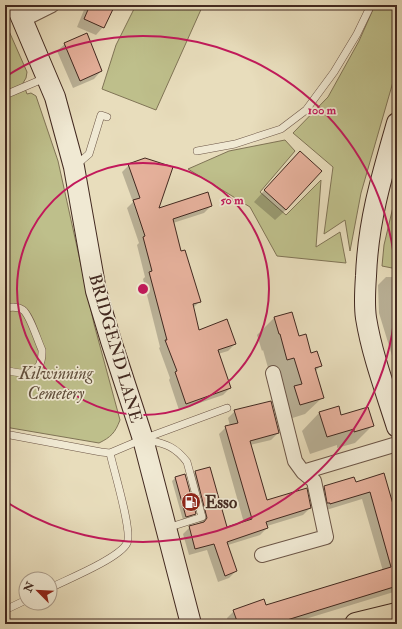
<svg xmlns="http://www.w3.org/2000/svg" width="402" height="629" font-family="'IM FELL Double Pica',serif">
	<rect width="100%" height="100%" fill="#e8ddbc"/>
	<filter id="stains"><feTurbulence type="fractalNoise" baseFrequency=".005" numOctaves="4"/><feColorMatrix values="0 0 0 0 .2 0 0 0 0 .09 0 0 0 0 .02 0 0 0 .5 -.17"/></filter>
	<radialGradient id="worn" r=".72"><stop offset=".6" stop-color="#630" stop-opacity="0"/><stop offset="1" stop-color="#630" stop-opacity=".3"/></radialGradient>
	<path fill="#bebf8b" stroke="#807456" d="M136,5H203L156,110L102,89L116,45Z
		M375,5H397V68L361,193L350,251L345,220L324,234L333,167L293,133L328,97L359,41Z
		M5,22L27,72L26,78L23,83L27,94L31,93L36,96L58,161L94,324L120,420C115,433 111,437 99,443L5,427Z
		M285,140L295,151L260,192L286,215L321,180L316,247L340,232L346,263L277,256L250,207L188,169L229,151Z
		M397,190V269L382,266L384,245Z"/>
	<path fill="#0003" d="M86,5H114L103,27L96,35L77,27Z
		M65,44L101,71L94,79L73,88L57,51Z
		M289,163L286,210L275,220L254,202Z
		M129,165L157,210L211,206L204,213L173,223L181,252L200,301L193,308L198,331L235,344L228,351L218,354L230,388L223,395L179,410L169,380L170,378L159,348L160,347L143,279L145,277L137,245L139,243L127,208L133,202L122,172Z
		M386,277H397V372L379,313L378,285Z
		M291,314L298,337L320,366L315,372L323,397L305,414L283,421L263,350L262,351L257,335L274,318Z
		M235,411L278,433L271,440L250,445L266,502L310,508L303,515L267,526V528L260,535L228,545L236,571L229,578L218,582L207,550L189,555L183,534L190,527L200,524L188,479L195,472L209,468L226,529L244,523L219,434L226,427L230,426L228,418Z
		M319,413L373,425L355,443L337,448V445L310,454L302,431Z
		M383,475L397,522V591L289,624H228L227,618L234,611L266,607L383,571L362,499L323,511L317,494L324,487L355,483Z
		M175,478L195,513L191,517L183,520L172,481Z"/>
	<path fill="#e6b19c" stroke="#422920" d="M90,5H115L104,28L84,19Z
		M87,33L102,71L80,81L64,43Z
		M300,151L322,171L286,210L264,190Z
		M145,158L173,167L159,208L208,192L212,206L173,219L181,251L185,250L201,302L193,304L199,330L227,319L236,344L218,350L231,388L186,404L175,372L177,371L165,340H167L149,272L152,271L143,237L145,236L133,200L140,198L128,164Z
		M292,312L299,336L306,334L311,353L317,351L322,366L315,368L324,398L300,405L294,386L302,384L294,358L287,360L280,334H279L274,317Z
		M271,401L279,433L250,441L267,500L307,488L311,508L266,522L268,528L227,542L237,571L225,576L214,544L195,549L189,526L204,522L207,518L195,471L210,467L227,527L252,519L225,426L238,423L234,410Z
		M339,406L341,415L368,407L374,426L354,432V429L327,437L319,412Z
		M384,473L397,518V586L274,624H238L233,610L264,599L266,605L391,567L370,492L330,504V503H327L324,486L354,477L356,482Z
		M185,474L196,514L186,517L175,477Z"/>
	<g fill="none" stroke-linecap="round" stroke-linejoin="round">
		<g stroke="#6c5647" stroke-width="8">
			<path id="service" d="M5,95L45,78
				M197,151L235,144L281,129L306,110L334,72L357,34L371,5
				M75,166L89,154L101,115L107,117
				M5,308C11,307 18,306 23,310C30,315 38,342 42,350C43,377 24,375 5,370
				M5,434L101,452L110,453L143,439L227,408
				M145,439C164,444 174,445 187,462L202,517L167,528
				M50,588C66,580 120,558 127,543C133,532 113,468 110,453
				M5,610L26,600"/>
		</g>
		<g stroke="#6c5647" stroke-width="16">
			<path id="minor" d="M22,20L52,5
				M303,472L397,444
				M262,555L326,537L314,481L303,472L295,461L273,373"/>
		</g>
		<g stroke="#422920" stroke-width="22">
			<path id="secondary" d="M16,5L55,97L74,167L96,291L111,341L143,439L191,624
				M397,123C382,175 368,221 366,276C365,290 364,304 366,318C372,355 386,392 397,427"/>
		</g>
		<g stroke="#422920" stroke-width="24">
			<path id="primary" d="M356,624L397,614"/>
		</g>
		<use href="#service" stroke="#f0e9d3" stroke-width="7"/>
		<use href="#minor" stroke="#f0e9d3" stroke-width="14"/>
		<use href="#secondary" stroke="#f0e9d3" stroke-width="20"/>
		<use href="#primary" stroke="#e8ddbc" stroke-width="22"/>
	</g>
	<g fill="none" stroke="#c2185b" stroke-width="2">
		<circle cx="143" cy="289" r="126"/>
		<path d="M5 77A253 253 0 1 1 5 501"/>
	</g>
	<defs>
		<g id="fuel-disc" transform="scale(1)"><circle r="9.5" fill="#8f2418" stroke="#f0e9d3"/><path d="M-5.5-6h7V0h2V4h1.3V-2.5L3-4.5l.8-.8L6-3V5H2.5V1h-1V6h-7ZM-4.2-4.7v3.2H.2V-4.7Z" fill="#fff"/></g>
	</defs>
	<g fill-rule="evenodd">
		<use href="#fuel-disc" x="191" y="502"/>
	</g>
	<g text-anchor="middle" stroke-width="3.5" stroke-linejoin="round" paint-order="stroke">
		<g font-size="17" fill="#422920" stroke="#f0e9d3">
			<text transform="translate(116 348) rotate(74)" y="6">BRIDGEND LANE</text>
		</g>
		<g font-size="17" font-style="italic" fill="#614e3b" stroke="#f0e9d3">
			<text x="56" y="379">Kilwinning<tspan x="56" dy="20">Cemetery</tspan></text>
		</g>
		<g font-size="17" font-weight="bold" fill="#422920" stroke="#f0e9d3" text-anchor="start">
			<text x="205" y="508">Esso</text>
		</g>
	</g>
	<circle cx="143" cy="289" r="6" fill="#c2185b" stroke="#f0e9d3" stroke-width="2"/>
	<g font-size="12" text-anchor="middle" font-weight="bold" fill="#c2185b" stroke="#f0e9d3" stroke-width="3.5" stroke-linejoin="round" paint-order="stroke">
		<text x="322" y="114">100 m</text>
		<text x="232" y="204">50 m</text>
	</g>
	<rect width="402" height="629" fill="none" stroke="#e8ddbc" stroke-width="20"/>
	<rect x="6" y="6" width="390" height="617" fill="none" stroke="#422920" stroke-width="2"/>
	<rect x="10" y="10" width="382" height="609" fill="none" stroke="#422920"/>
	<g transform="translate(38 591) rotate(294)"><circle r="19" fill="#f0e9d3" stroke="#aa9c8b"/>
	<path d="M0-3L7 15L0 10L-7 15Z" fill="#8f2418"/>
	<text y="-6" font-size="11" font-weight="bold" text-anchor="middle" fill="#422920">N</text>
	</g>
	<rect width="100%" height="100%" filter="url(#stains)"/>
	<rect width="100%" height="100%" fill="url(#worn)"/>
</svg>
